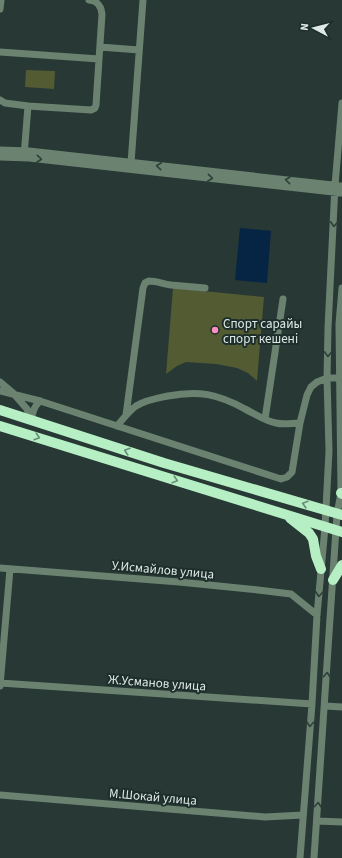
<svg xmlns="http://www.w3.org/2000/svg" width="342" height="858" font-family="'Source Sans 3',sans-serif">
	<rect width="100%" height="100%" fill="#273835"/>
	<path fill="#535b33" d="M26,70L55,71L54,89L25,87Z
		M173,288L264,297L257,381L248,373L237,368L216,364L186,362L177,366L166,374Z"/>
	<path fill="#062443" d="M240,228L271,231L267,283L235,280Z"/>
	<g fill="none" stroke-linecap="round" stroke-linejoin="round">
		<path stroke="#6b8270" stroke-width="7" d="M0,9L1,0
			M100,47L139,50
			M0,52L99,59
			M0,100L5,103L28,106L24,156
			M28,106L91,110L95,108L96,105L102,14C101,6 98,1 89,0
			M0,150L29,151L342,186
			M0,157L29,158L342,193
			M131,163L143,0
			M0,382L13,393L27,409L31,420
			M0,391L40,401L281,479L287,477L292,472L300,423L307,395L311,387L317,382L327,378H342
			M126,415L143,288L145,283L149,281C157,281 163,284 171,285C182,286 194,287 205,288
			M265,419L283,299
			M31,420C33,412 34,406 40,401
			M117,426C123,419 129,411 136,406C145,400 158,398 168,396C198,390 218,394 245,409C255,414 265,421 276,423C284,425 293,423 300,423
			M0,568L179,582L258,590L291,594L317,615
			M0,683L312,704
			M0,686L10,569
			M325,706L342,707
			M0,795L265,817L303,815
			M317,821L342,822
			M300,858L312,704L317,615L325,527L329,451L327,378L328,328L335,185L342,103
			M314,858L337,514L341,493L339,324L342,288"/>
		<path stroke="#b5efc3" stroke-width="10" d="M0,410L164,463L342,515
			M0,426L342,532
			M341,493L342,494
			M290,518L309,533L313,539L316,556L321,569
			M333,580L342,565"/>
	</g>
	<defs><path id="oneway-chevron" d="M-2-3.5L2.5 0L-2 3.5" fill="none" stroke-width="1.6" stroke-linecap="round" stroke-linejoin="round"/></defs>
	<g stroke="#2d3f39">
		<use href="#oneway-chevron" transform="translate(39 159) rotate(6)"/>
		<use href="#oneway-chevron" transform="translate(159 166) rotate(-174)"/>
		<use href="#oneway-chevron" transform="translate(210 178) rotate(6)"/>
		<use href="#oneway-chevron" transform="translate(288 180) rotate(-174)"/>
		<use href="#oneway-chevron" transform="translate(334 224) rotate(93)"/>
		<use href="#oneway-chevron" transform="translate(328 354) rotate(91)"/>
		<use href="#oneway-chevron" transform="translate(319 594) rotate(95)"/>
		<use href="#oneway-chevron" transform="translate(327 675) rotate(-86)"/>
		<use href="#oneway-chevron" transform="translate(310 724) rotate(94)"/>
		<use href="#oneway-chevron" transform="translate(318 805) rotate(-86)"/>
	</g>
	<g stroke="#698e77">
		<use href="#oneway-chevron" transform="translate(37 437) rotate(17)"/>
		<use href="#oneway-chevron" transform="translate(127 451) rotate(-162)"/>
		<use href="#oneway-chevron" transform="translate(175 480) rotate(17)"/>
		<use href="#oneway-chevron" transform="translate(305 504) rotate(-164)"/>
	</g>
	<circle fill="#fc8fc1" stroke="#1d2e2b" stroke-width="1.5" cx="215" cy="330" r="4"/>
	<g text-anchor="middle" stroke-width="4" stroke-linejoin="round" paint-order="stroke">
		<g font-size="13" fill="#dfe9e7" stroke="#1d2e2b" text-anchor="start">
			<text x="223" y="328">Спорт сарайы<tspan x="223" dy="15">спорт кешені</tspan></text>
		</g>
		<g font-size="13" fill="#dfe9e7" stroke="#1d2e2b">
			<text transform="translate(163 569) rotate(5)" y="5">У.Исмайлов улица</text>
			<text transform="translate(157 682) rotate(4)" y="5">Ж.Усманов улица</text>
			<text transform="translate(153 796) rotate(5)" y="5">М.Шокай улица</text>
		</g>
	</g>
	<g transform="translate(314 28) rotate(277)" stroke="#1d2e2b" stroke-width="3" paint-order="stroke">
	<path d="M0-3L7 15L0 10L-7 15Z" fill="#dfe9e7"/>
	<text y="-6" font-size="11" font-weight="bold" text-anchor="middle" fill="#dfe9e7">N</text>
	</g>
</svg>
